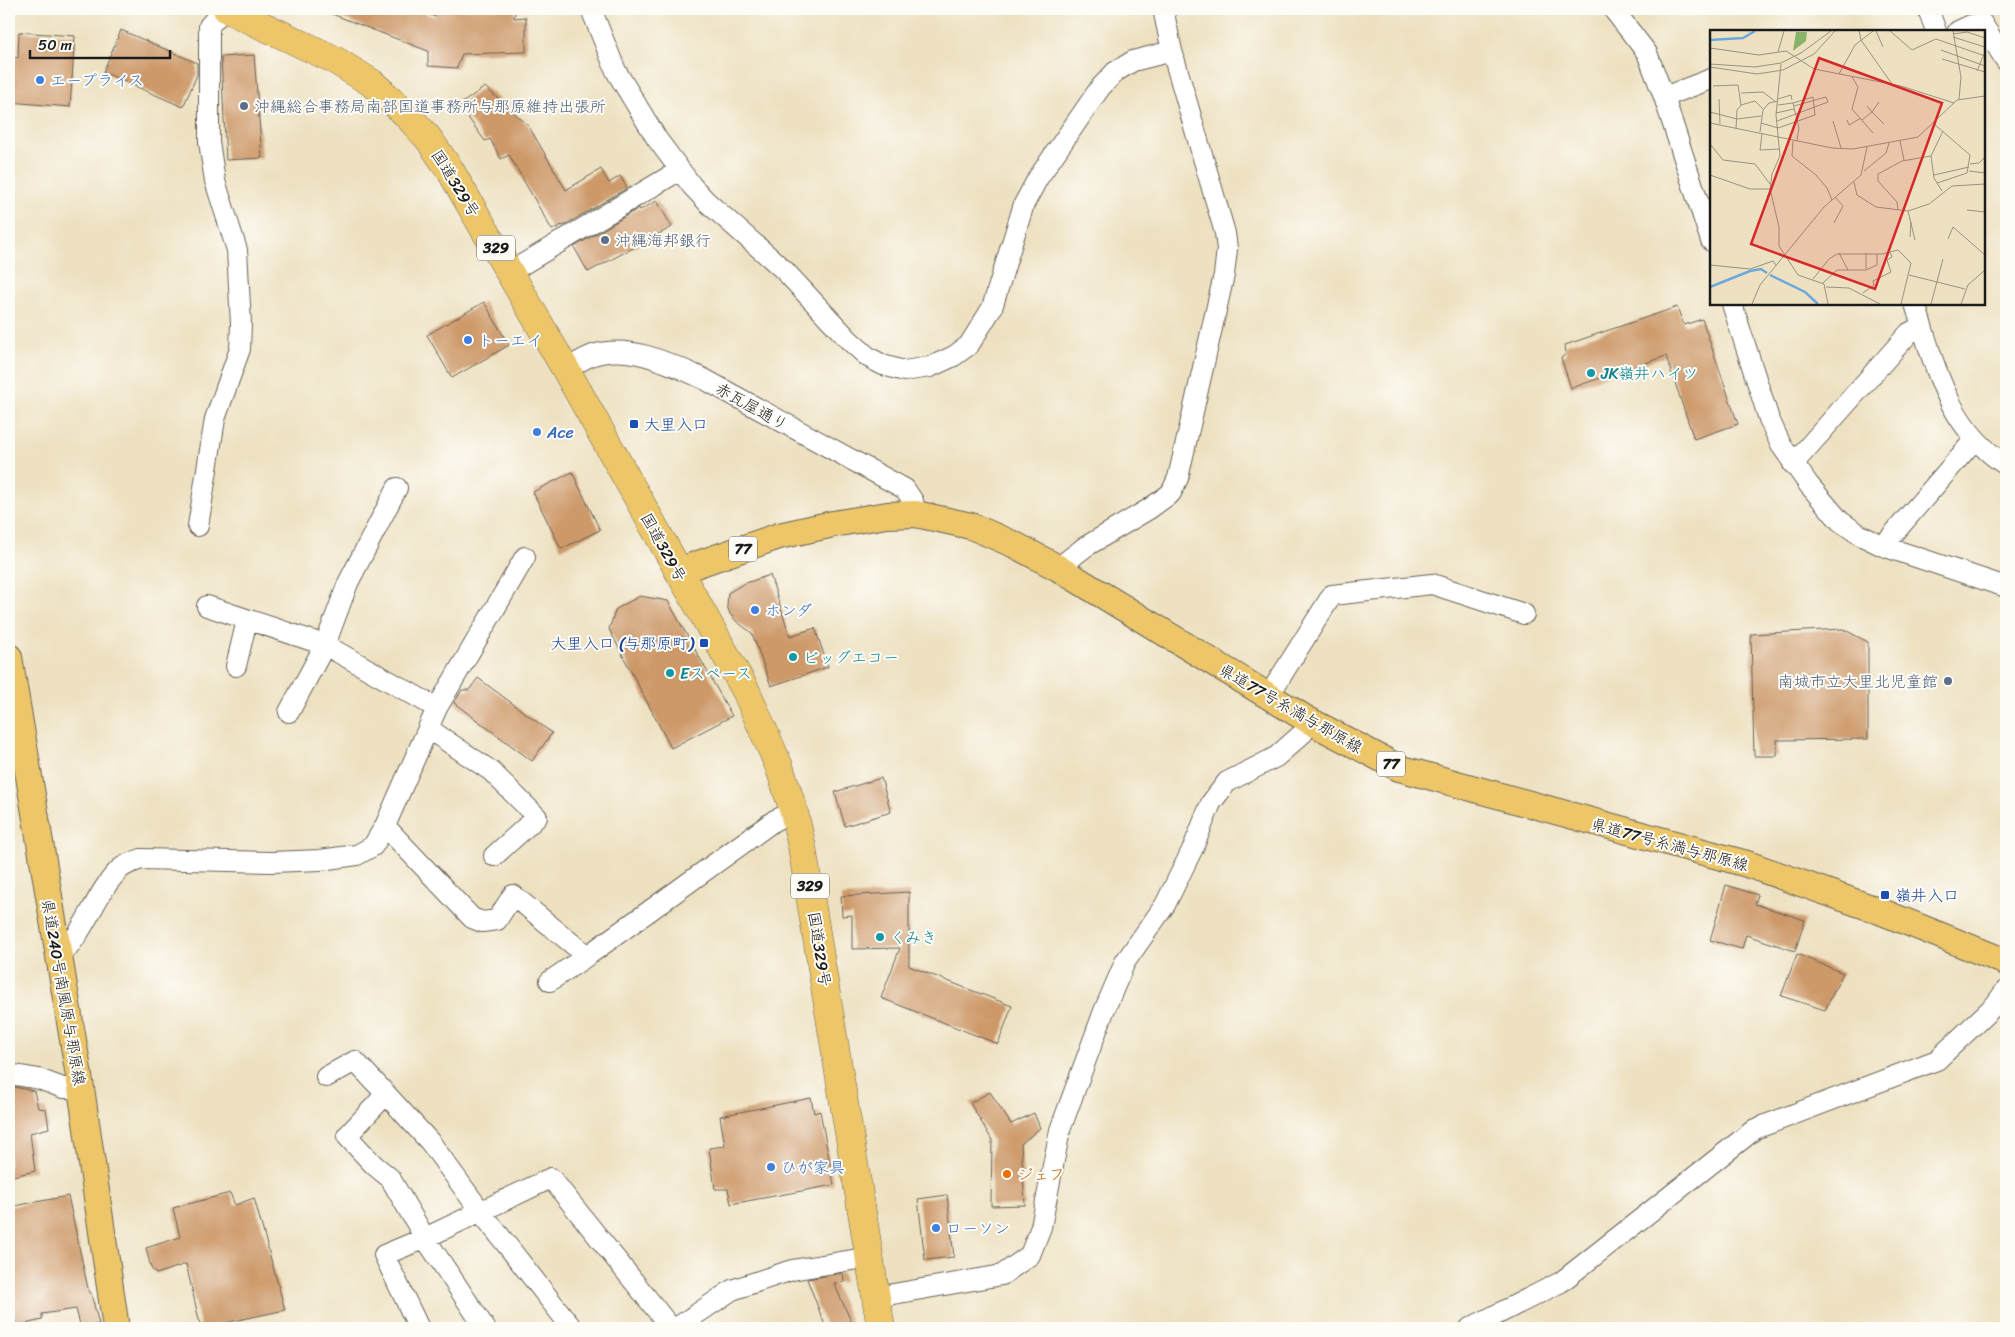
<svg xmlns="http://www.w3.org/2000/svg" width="2015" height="1337" font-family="Sriracha,'Klee One',sans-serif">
	<rect width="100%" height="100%" fill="#fdfcf7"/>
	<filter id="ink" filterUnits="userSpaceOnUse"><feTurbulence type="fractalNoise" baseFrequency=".02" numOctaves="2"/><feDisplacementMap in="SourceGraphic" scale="10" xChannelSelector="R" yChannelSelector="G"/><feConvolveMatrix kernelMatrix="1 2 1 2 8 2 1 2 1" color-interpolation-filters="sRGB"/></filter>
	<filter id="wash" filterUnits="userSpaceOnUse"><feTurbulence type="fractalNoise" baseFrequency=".0096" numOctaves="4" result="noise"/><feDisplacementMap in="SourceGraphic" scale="20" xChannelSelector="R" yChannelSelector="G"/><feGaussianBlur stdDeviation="1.12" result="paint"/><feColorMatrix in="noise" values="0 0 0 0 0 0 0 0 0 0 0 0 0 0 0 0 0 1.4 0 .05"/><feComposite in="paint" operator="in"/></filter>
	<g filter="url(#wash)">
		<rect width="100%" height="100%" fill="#eee1c1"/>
		<g id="blocks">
			<path fill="#cd9969" d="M319,9H415L435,17L436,9H516L514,18L526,17V52L462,54L457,68L428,66V51Z
				M121,30L197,63V75L183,107L103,72Z
				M19,32L75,36L70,107L9,102V57L18,58Z
				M254,55L262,158L226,160L221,57Z
				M485,87L528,125L566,190L601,169L609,183L620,176L627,188L563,226L562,225L552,230L509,155L501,159L490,139L485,141L459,105Z
				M657,201L672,227L588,272L574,247L639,208L640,210Z
				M484,302L509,345L452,378L427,335Z
				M1677,307L1684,325L1702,319L1738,424L1694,439L1666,356L1571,388L1561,358L1566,354L1565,345Z
				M572,472L600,530L561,549L533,492Z
				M770,575L790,636L815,628L828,667L771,686L752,633L736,621L730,614L727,606L728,593L743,584Z
				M640,596L668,601L732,716L671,748L609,629L616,609Z
				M1843,629L1868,642V739L1777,740V756H1754L1751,634Z
				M478,678L552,733L532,761L454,703L462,690H469Z
				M881,778L891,812L845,826L835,792Z
				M1726,885L1758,895L1755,904L1805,920L1795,951L1746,935L1742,949L1710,940Z
				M909,892V966L1012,1006L998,1044L881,998L900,948L852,949V915L842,916L841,896Z
				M1797,954L1843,973L1825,1010L1781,996Z
				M9,1086L34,1091L38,1108L46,1109L49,1128L30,1133L35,1171L9,1177Z
				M990,1092L1011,1124L1034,1113L1040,1128L1021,1144L1025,1205L991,1206L992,1140L970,1103Z
				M811,1098L814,1113L820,1111L834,1185L731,1204L728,1189H715L709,1148L725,1146L720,1116Z
				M230,1193L235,1205L254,1198L285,1310L201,1328L186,1264L156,1274L151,1268L146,1248L180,1237L173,1208Z
				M947,1195L954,1257L925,1260L918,1199Z
				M68,1196L89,1293H91L99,1324L81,1328L76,1309L42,1314V1320L16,1326L9,1286V1207Z
				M843,1273L844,1282L834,1283L854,1328H826L807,1279Z"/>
		</g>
	</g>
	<g filter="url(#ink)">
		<use href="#blocks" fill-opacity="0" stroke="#666156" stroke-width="1"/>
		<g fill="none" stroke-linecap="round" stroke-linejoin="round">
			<g stroke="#666156" stroke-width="22">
				<path id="minor" d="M591,9L616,71L657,139L692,186L707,202L784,270L849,340L868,357L883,365L904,371L930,367L954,356L969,345L992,308L1024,204L1038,178L1100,88L1115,72L1133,61L1172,51
					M1613,9L1647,53L1664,97L1711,241
					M1928,9L1936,31
					M1958,31L1971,25L1982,23L2006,61
					M1664,97L1711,79
					M510,272L680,170
					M1732,304L1769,419L1781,445L1809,485L1840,521L1860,535L1883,546L2006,587
					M1915,304C1935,365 1947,427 2006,465
					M566,370C574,365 584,358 593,355C630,343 671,364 704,379L905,489L913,501L916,514
					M1793,464L1909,333L1922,326
					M397,488L348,583L325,645L437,708
					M198,526L215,419L240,349L241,324L237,250L215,181L209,142V26L224,9
					M1883,546L1975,439
					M1058,568L1085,547L1149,509L1171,493L1178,478L1224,275L1227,249L1225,233L1172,51L1163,9
					M207,606L325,645L289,712
					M236,666L247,620
					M1268,697L1332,595L1432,584L1524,614
					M429,729L491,771L537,817L494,856
					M385,826L472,918L482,922L497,920L513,895L587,956
					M58,957C86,933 94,894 120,869C125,864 134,862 141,859L272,862L320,860L357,855L373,846L385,826L437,708L525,557
					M550,981L587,956L775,820L794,812
					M9,1074L39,1079L63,1088H81
					M326,1077L355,1061L386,1094
					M876,1297L1002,1275L1030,1255L1041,1227L1060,1130L1104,1011L1125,962L1165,905L1193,848L1211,803L1227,782L1276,757L1303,733L1308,720
					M419,1328L384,1255L425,1238L551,1178L671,1328
					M485,1328L425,1238L390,1178L374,1165L347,1136L386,1094L430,1142L481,1212L572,1328
					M676,1328L732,1290L792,1270L870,1257
					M1470,1328L1561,1282L1755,1129L1937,1060L1995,1005L2006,990"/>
			</g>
			<g stroke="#666156" stroke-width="28">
				<path id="major" d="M678,571L779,536L833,524L887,515L916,514L971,526L1015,545L1058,568L1308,720L1399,768L1747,864L1877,910L2006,962
					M9,657L81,1088L116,1328"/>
			</g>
			<g stroke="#666156" stroke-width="29">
				<path id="highway" d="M227,9L333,59L372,83L405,113L428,138L450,170L566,370L746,691L779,766L794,812L802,847L881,1328"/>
			</g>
			<use href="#minor" stroke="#fff" stroke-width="20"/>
			<use href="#major" stroke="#ecc669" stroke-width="26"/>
			<use href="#highway" stroke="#ecc669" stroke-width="28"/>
		</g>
	</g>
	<g fill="#3f7fe0" stroke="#fdfcf7" stroke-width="2">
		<circle cx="40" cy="80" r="5"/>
		<circle cx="468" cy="340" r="5"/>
		<circle cx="537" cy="432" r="5"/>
		<circle cx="755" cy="610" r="5"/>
		<circle cx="771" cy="1167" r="5"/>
		<circle cx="936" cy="1228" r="5"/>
	</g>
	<g fill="#5c6f8a" stroke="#fdfcf7" stroke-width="2">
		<circle cx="244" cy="106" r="5"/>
		<circle cx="605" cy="240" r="5"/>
		<circle cx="1948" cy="681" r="5"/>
	</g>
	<g fill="#0f9aa8" stroke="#fdfcf7" stroke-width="2">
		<circle cx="1591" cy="373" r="5"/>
		<circle cx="793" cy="657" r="5"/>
		<circle cx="670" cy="673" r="5"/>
		<circle cx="880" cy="937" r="5"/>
	</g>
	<g fill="#1a4fb4" stroke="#fdfcf7" stroke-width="2">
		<rect x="629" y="419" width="10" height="10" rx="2.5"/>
		<rect x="699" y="638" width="10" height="10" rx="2.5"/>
		<rect x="1880" y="890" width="10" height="10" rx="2.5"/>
	</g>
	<circle fill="#e8710a" stroke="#fdfcf7" stroke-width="2" cx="1007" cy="1174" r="5"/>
	<g text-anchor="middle" stroke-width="4" stroke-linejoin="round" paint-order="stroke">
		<g fill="#fdfcf7" stroke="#605f5e" stroke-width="1">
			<rect x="477" y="235.5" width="38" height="25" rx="4"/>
			<rect x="729" y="536.5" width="28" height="25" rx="4"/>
			<rect x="1377" y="751.5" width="28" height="25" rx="4"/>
			<rect x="791" y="873.5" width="38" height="25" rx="4"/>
		</g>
		<g font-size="15" font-weight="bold" fill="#1c1c1c">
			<text x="496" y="253">329</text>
			<text x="743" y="554">77</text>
			<text x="1391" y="769">77</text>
			<text x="810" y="891">329</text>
		</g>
		<g font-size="16" fill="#366cbe" stroke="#fdfcf7" text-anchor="start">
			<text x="50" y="86">エープライス</text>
			<text x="478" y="346">トーエイ</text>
			<text x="547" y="438">Ace</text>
			<text x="765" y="616">ホンダ</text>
			<text x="781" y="1173">ひが家具</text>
			<text x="946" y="1234">ローソン</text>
		</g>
		<g font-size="16" fill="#4e5e75" stroke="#fdfcf7" text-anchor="start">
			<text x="254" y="112">沖縄総合事務局南部国道事務所与那原維持出張所</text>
			<text x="615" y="246">沖縄海邦銀行</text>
			<text x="1938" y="687" text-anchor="end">南城市立大里北児童館</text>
		</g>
		<g font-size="16" fill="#1c1c1c" stroke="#fdfcf7">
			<text transform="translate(456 183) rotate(58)" y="6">国道329号</text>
			<text transform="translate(752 406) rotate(29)" y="6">赤瓦屋通り</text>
			<text transform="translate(664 547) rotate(61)" y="6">国道329号</text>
			<text transform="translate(1291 708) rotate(30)" y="6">県道77号糸満与那原線</text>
			<text transform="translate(1670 844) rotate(15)" y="6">県道77号糸満与那原線</text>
			<text transform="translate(820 949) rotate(81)" y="6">国道329号</text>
			<text transform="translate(64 992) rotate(80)" y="6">県道240号南風原与那原線</text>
		</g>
		<g font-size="16" fill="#0d838f" stroke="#fdfcf7" text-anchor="start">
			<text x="1601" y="379">JK嶺井ハイツ</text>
			<text x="803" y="663">ビッグエコー</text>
			<text x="680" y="679">Eスペース</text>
			<text x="890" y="943">くみき</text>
		</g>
		<g font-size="16" fill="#164399" stroke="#fdfcf7" text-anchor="start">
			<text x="644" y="430">大里入口</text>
			<text x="694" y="649" text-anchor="end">大里入口 (与那原町)</text>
			<text x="1895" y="901">嶺井入口</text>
		</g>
		<g font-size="16" fill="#c56008" stroke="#fdfcf7" text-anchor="start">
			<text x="1017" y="1180">ジェフ</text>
		</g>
	</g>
	<g transform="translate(1710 30)">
		<rect width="275" height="275" fill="#eee1c1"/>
		<path d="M86,2H97L96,11L83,21Z" fill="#8ab269"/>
		<path fill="none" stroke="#6ba8dd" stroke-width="2.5" d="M0,10L33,8L45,1M60,245L95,262L108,274M0,257L40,241L51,239L57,243"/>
		<path fill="none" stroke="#9a927f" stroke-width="1" d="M149,1L151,10L182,54M166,1L173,17M180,1L202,20L226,9L275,26M243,1L251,47L249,69M243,4L257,2L275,8M243,7L275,17M0,18L49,25L76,21L104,39L191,56L244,73M231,20L275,36M68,22L74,1M232,29L275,42M0,34L45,37L71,33L91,23L121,1M71,34L66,85L70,126L62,144L60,159L69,197V216L88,245L114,254L118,274M0,37L47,44L73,40L104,24L125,1M267,41L275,22M129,44L145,15L163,1M142,47L148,57L142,79L163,103M3,56L28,55L31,75L27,80L26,99M31,63L53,62L66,72M9,69L10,94M68,69L81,65L82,70M31,75L45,71L53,79M68,75L83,73L89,98L87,110M157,76L162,82L169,72M0,82L27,89L51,86M66,83L84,79M137,90L139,95L151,88M152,90L162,82L174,94M67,91L118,72L116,67L84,76M123,91L131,118M0,93L122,118L143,119L208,107L247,70L275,66M51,93L68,98L105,85L103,67L83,73M224,94L260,125L257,143L227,153M50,102L53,80L59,73L68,71M52,104L50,120L70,119M83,111L82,126L106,145L117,158L122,170M190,111L194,130M0,114L13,130L45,134L60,154M221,126L224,148L232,161M260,134L269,133L275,127M154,141L176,123L179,113M259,141L275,143M0,145L40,159H60M224,145L259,137M144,152L147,165L166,177L198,181L219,174L242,156L275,154M188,180L187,172L168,151V144L192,131L221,126L233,101M257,180L275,182M198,181L205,210M124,193L133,176L125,167M200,207L201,192M238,209L243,197L275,225M129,223L138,240M0,235L40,239L63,231L66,235M156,239V223M199,245L255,259M103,249L119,229L127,224H172L188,220L201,233L191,274M113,253L127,240H156L167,235V224M116,257L139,258L170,274M153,263L164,255L163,251L181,242L177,230L182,227L180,222M42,274L50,255L114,177L151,145L157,117M221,274L233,229M251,274L258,255L275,240"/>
		<path fill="#d62828" fill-opacity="0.15" stroke="#d62828" stroke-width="2.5" d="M109,28L232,73L165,259L41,214Z"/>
		<rect width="275" height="275" fill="none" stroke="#1c1c1c" stroke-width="2.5"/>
	</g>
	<rect width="2015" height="1337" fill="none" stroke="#fdfcf7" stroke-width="30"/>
	<path d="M30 50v8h140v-8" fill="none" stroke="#1c1c1c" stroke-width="2.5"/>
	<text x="38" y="50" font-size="15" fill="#1c1c1c" stroke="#fdfcf7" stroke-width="4" paint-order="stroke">50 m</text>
</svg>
